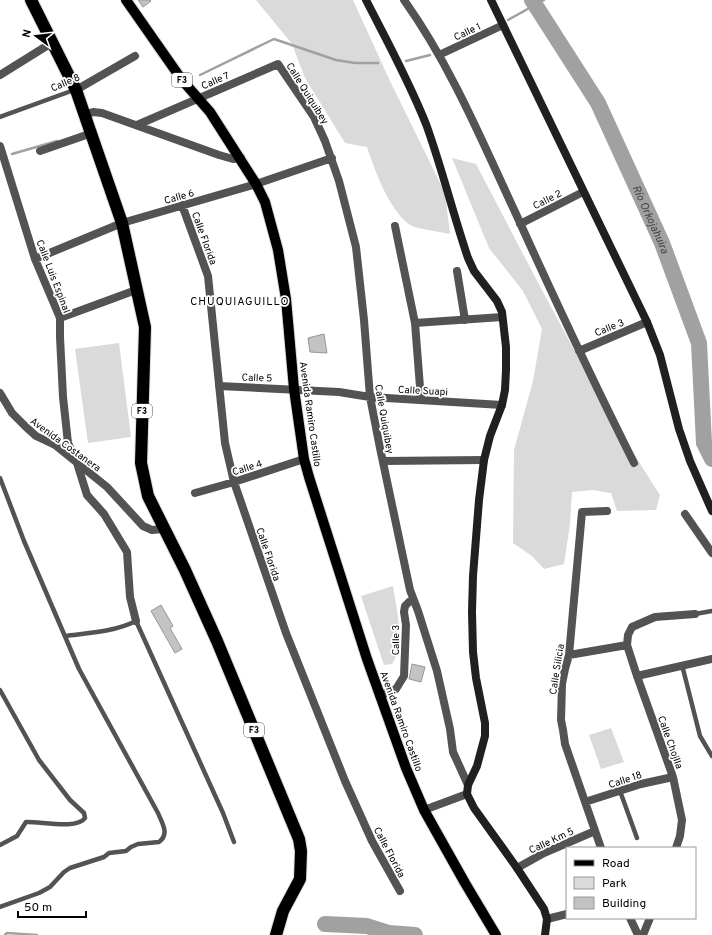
<svg xmlns="http://www.w3.org/2000/svg" width="712" height="935" font-family="Overpass,sans-serif">
	<rect width="100%" height="100%" fill="#fff"/>
	<path fill="#dadada" d="M256,0H353L390,81L445,193L450,234C441,232 417,229 410,225C389,210 375,171 367,147L345,143L305,78L292,44Z
		M452,158L476,164C535,276 591,389 660,495L656,510L617,511L611,493L592,490L572,492L570,524L564,564L544,569L532,556L513,543L514,450L533,381L542,329L523,291L489,248Z
		M119,343L131,437L88,443L75,349Z
		M393,586C396,608 406,644 392,664L384,665L361,596Z
		M611,728L624,762L601,769L589,735Z"/>
	<g fill="none" stroke-linecap="round" stroke-linejoin="round">
		<path stroke="#a1a1a1" stroke-width="2.5" d="M508,20L544,0
			M406,61L430,55
			M200,75L274,39L336,60L355,63H378
			M12,154L57,141
			M5,935L7,933L37,935"/>
		<g stroke="#a1a1a1" stroke-width="16">
			<path id="s1" d="M532,0L598,103L662,243L699,343L704,443L712,459"/>
			<path d="M325,924L367,926L389,933L415,935"/>
		</g>
	</g>
	<path fill="#c3c3c3" stroke="#979797" d="M138,0H150L151,1L143,7Z
		M324,334L327,353L310,352L308,338Z
		M161,605L173,626L170,628L182,649L175,653L151,611Z
		M412,664L425,667L421,682L409,679Z"/>
	<g fill="none" stroke-linecap="round" stroke-linejoin="round">
		<g stroke="#dbdbdb" stroke-width="12">
			<path id="primary" d="M126,0L182,80L210,112L256,184L265,202L278,250L286,299L294,389L304,459L309,477L367,659L406,768L424,810L465,883L496,935"/>
		</g>
		<g stroke="#dbdbdb" stroke-width="14">
			<path id="highway" d="M31,0L76,90L122,223L145,327L141,463L148,496L185,570L217,641L299,839L301,851L300,879L283,911L276,935"/>
		</g>
		<path stroke="#535353" stroke-width="4.5" d="M0,117L74,90
			M0,478L24,541L79,669L158,813C162,823 170,834 159,842L138,844L131,847L126,851L109,853L104,857L70,868L64,872L50,887L39,893L0,907
			M695,614L712,611
			M65,636C88,633 114,632 136,621L223,813L234,842
			M682,665L700,736L712,756
			M0,690L39,760L70,800L84,813L85,818C77,830 39,821 26,822L17,836L0,845
			M620,791L637,838"/>
		<path stroke="#535353" stroke-width="8" d="M404,0C451,66 482,141 516,214C554,298 593,381 634,463
			M439,55L503,25
			M0,75L53,42
			M76,90L135,56
			M85,115L93,112L102,113L219,155L233,159L241,158
			M137,125L278,64L314,117L325,141L339,181L356,247L364,320L370,397L380,448L410,590L418,611L437,671L450,729L453,752L468,785
			M0,146L35,259L60,318V337L63,397L68,443L77,463L87,495L104,514L127,552L130,597L136,621
			M40,151L92,133
			M182,205L208,276L225,443L234,482L286,633L345,781L372,841L400,891
			M520,224L583,192
			M395,226L415,323L421,400
			M35,259L122,223L256,184L332,158
			M457,271L465,320
			M60,318L136,290
			M415,323L502,317
			M579,351L647,322
			M219,386L339,392L370,397L502,405
			M0,393L12,413L26,427L36,436L55,445L107,487L143,526L152,530L164,529
			M383,461L484,460
			M195,493L234,482L304,459
			M685,514L712,553
			M569,655L627,645
			M637,676L712,659
			M379,695L387,693L396,689L404,676L406,625L404,612L405,606L413,598
			M585,802L641,784L673,777
			M424,810L467,794
			M601,848L565,744L563,730L561,720L562,684L565,669L569,655L582,512L607,511
			M676,848L680,836L682,820L673,777L637,676L627,645L628,635L632,627L655,617L695,614
			M517,868L544,853L595,831
			M630,918L638,935
			M547,919L567,914
			M643,935L650,918"/>
		<path stroke="#202020" stroke-width="8" d="M366,0C387,41 409,81 426,124C442,168 453,214 468,258L474,271L497,301L502,312L506,347V370L505,390L502,405L490,436L484,460L479,500L473,576L472,612L473,652L476,678L485,723V736L477,766L468,785L467,794L474,808L517,868L544,909L547,919L545,935
			M491,0L647,322L660,355L679,429L690,461L712,511"/>
		<use href="#primary" stroke="#000" stroke-width="10"/>
		<use href="#highway" stroke="#000" stroke-width="12"/>
	</g>
	<g text-anchor="middle" stroke-width="3.5" stroke-linejoin="round" paint-order="stroke">
		<g fill="#fff" stroke="#4c4c4c" stroke-width="1">
			<rect x="172" y="73" width="20" height="14" rx="3"/>
			<rect x="132" y="404" width="20" height="14" rx="3"/>
			<rect x="244" y="723" width="20" height="14" rx="3"/>
		</g>
		<g font-size="9" font-weight="bold" fill="#000">
			<text x="182" y="83">F3</text>
			<text x="142" y="414">F3</text>
			<text x="254" y="733">F3</text>
		</g>
		<g font-size="10" fill="#000" stroke="#fff">
			<text transform="translate(467 31) rotate(-25)" y="4">Calle 1</text>
			<text transform="translate(215 80) rotate(-23)" y="4">Calle 7</text>
			<text transform="translate(65 82) rotate(-23)" y="4">Calle 8</text>
			<text transform="translate(308 93) rotate(58)" y="4">Calle Quiquibey</text>
			<text transform="translate(179 196) rotate(-16)" y="4">Calle 6</text>
			<text transform="translate(547 199) rotate(-27)" y="4">Calle 2</text>
			<text transform="translate(205 238) rotate(70)" y="4">Calle Florida</text>
			<text transform="translate(54 276) rotate(69)" y="4">Calle Luis Espinal</text>
			<text transform="translate(609 327) rotate(-22)" y="4">Calle 3</text>
			<text transform="translate(257 377) rotate(2)" y="4">Calle 5</text>
			<text transform="translate(423 390) rotate(3)" y="4">Calle Suapi</text>
			<text transform="translate(311 414) rotate(82)" y="4">Avenida Ramiro Castillo</text>
			<text transform="translate(385 419) rotate(80)" y="4">Calle Quiquibey</text>
			<text transform="translate(66 444) rotate(36)" y="4">Avenida Costanera</text>
			<text transform="translate(247 467) rotate(-18)" y="4">Calle 4</text>
			<text transform="translate(269 554) rotate(71)" y="4">Calle Florida</text>
			<text transform="translate(395 640) rotate(-90)" y="4">Calle 3</text>
			<text transform="translate(556 669) rotate(-81)" y="4">Calle Silicia</text>
			<text transform="translate(402 721) rotate(70)" y="4">Avenida Ramiro Castillo</text>
			<text transform="translate(671 742) rotate(70)" y="4">Calle Chojlla</text>
			<text transform="translate(625 779) rotate(-18)" y="4">Calle 18</text>
			<text transform="translate(551 840) rotate(-25)" y="4">Calle Km 5</text>
			<text transform="translate(390 852) rotate(62)" y="4">Calle Florida</text>
		</g>
		<g font-size="11" font-style="italic" fill="#424242" stroke="#fff">
			<text dy="4" stroke="none"><textPath href="#s1" startOffset="250">Río Orkojahuira</textPath></text>
		</g>
		<g font-size="11" letter-spacing="1" fill="#000" stroke="#fff">
			<text x="240" y="305">CHUQUIAGUILLO</text>
		</g>
	</g>
	<rect x="566" y="847" width="130" height="72" fill="#ffffff" stroke="#999999"/>
	<rect x="574" y="860" width="20" height="6" fill="#000000" stroke="#999999"/>
	<text x="602" y="867" font-size="12" fill="#000000">Road</text>
	<rect x="574" y="877" width="20" height="12" fill="#dadada" stroke="#999999"/>
	<text x="602" y="887" font-size="12" fill="#000000">Park</text>
	<rect x="574" y="897" width="20" height="12" fill="#c3c3c3" stroke="#999999"/>
	<text x="602" y="907" font-size="12" fill="#000000">Building</text>
	<g transform="translate(36 36) rotate(285)" stroke="#ffffff" stroke-width="3" paint-order="stroke">
	<path d="M0-3L7 15L0 10L-7 15Z" fill="#000000"/>
	<text y="-6" font-size="11" font-weight="bold" text-anchor="middle" fill="#000000">N</text>
	</g>
	<path d="M18 911v6h68v-6" fill="none" stroke="#000000" stroke-width="2"/>
	<text x="24" y="911" font-size="12" fill="#000000" stroke="#ffffff" stroke-width="3" paint-order="stroke">50 m</text>
</svg>
